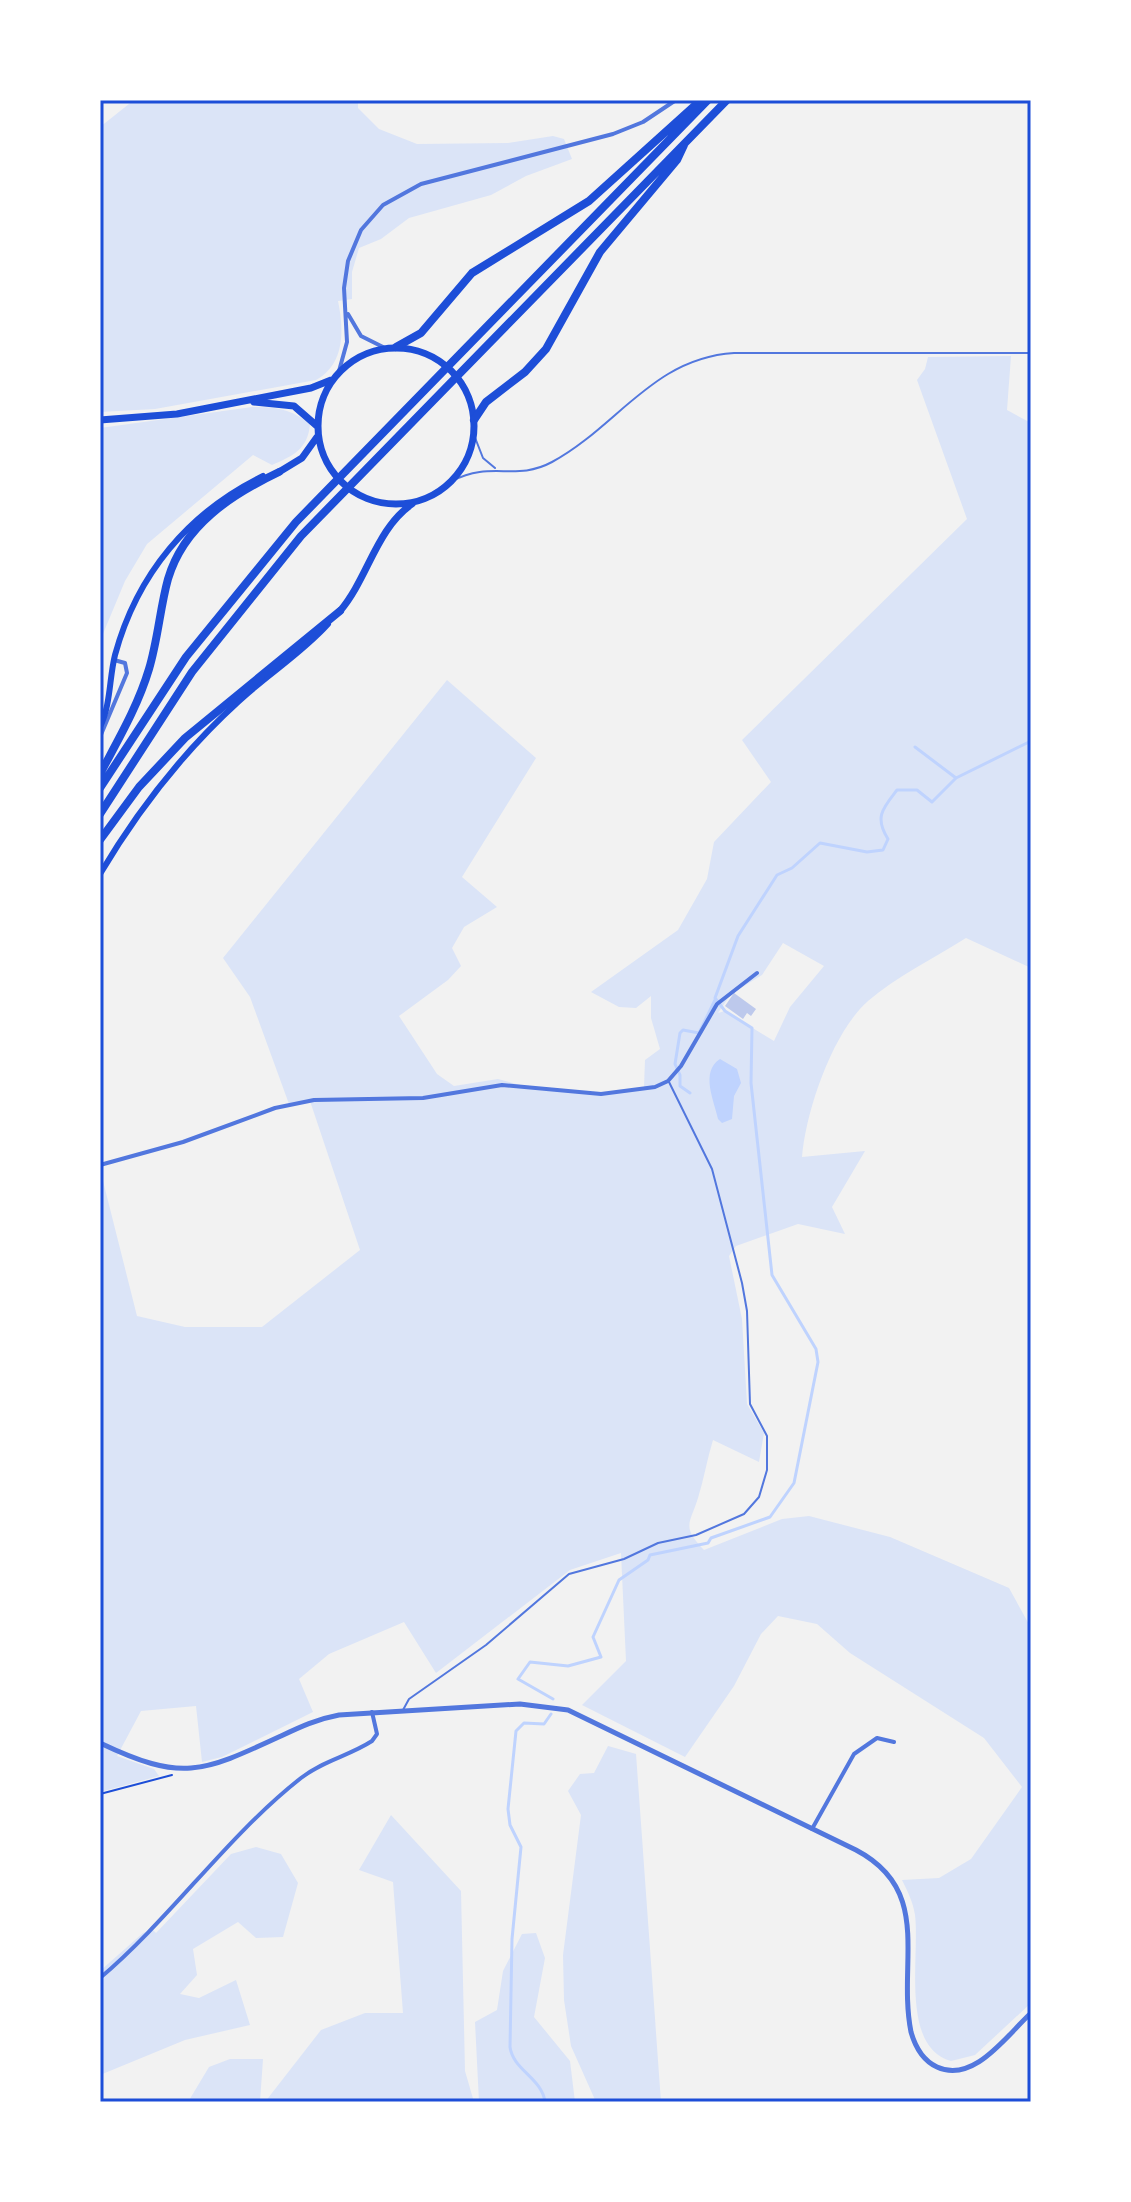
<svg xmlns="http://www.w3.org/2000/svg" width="1131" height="2202" font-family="Cabin,sans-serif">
	<rect width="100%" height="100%" fill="#f2f2f2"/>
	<path fill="#dbe4f7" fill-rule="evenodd" d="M134,100H358V108L379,129L417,144L508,143L553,136L564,139L572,159L526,176L491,195L409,218L381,239L359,248L352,272V299L338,301C344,330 345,364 316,380L155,409L100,412V127Z
		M1011,356L1007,410L1031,423V968L966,938C934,958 896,977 868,1001C832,1033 806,1111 802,1157L865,1151L832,1207L845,1234L798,1224L736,1246L729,1256L742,1319L747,1404L764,1433L759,1462L713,1440C707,1459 704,1479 698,1498C690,1524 681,1526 704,1550L782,1519L809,1516L890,1537L1009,1588L1031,1628V2003L975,2055L951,2061C900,2047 920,1956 915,1915C913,1902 908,1892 902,1880L939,1878L971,1859L1022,1787L984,1738L850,1653L817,1624L778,1616L761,1634L734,1686L685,1757L582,1705L626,1661L621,1553L570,1570L436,1673L404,1622L329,1654L299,1679L313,1712L222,1757L202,1762L196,1706L141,1711L117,1756L154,1769L159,1776L100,1792V1169L137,1316L185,1327H262L360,1250L310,1101L289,1104L250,997L223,958L447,680L536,758L462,877L497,907L464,927L452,948L461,966L448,980L399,1016L437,1074L454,1086L498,1079L539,1090L602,1094L644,1087L645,1060L660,1049L651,1018V996L636,1008L619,1007L591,992L678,930L707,879L714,842L771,782L742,740L967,519L917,380L925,369L928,357ZM783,943L824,966L790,1007L774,1041L725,1011L718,1013L731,994L762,975Z
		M252,407C276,407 291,409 310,424C308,449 293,456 272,465L253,455L147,544L125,581L100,641V428Z
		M608,1746L636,1754L661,2102H596L571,2046L564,2000L563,1955L581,1815L568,1791L580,1774L594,1773Z
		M391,1815L461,1891L465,2071L474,2102H265L321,2030L365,2013H403L393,1882L359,1870Z
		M256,1847L281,1854L298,1883L283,1937L256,1938L238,1922L193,1949L197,1975L180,1994L199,1998L236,1980L250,2025L185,2040L100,2075V1971L143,1933L152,1929L156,1933L231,1854Z
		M536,1933L545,1958L534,2017L570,2061L575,2102H479L475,2022L497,2010L503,1971L522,1934Z
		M230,2059H263L260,2102H188L209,2067Z"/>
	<path fill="#bfd3fe" d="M720,1059L737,1069L741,1083L734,1096L732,1119L722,1123L718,1119C714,1100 700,1072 720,1059Z"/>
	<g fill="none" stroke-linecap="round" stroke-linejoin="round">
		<path stroke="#bfd3fe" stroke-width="3" d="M915,747L956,778
			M690,1093L680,1086V1075L675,1064L680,1033L683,1030L699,1033L715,1000
			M553,1699L518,1679L530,1662L568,1666L601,1657L593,1637L619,1580L648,1560L650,1555L708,1543L711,1538L770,1517L794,1483L818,1362L816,1349L772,1275L751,1083L752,1028L725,1011L715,998L738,936L777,875L792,868L820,843L867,852L883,850L888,839C874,817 883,808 897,790H917L932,802L956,778L1031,741
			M545,2102C542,2078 513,2070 510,2047L512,1939L521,1847L510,1825L508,1809L516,1731L524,1723L544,1724L551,1714"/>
	</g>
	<path fill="#bdc9ec" d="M734,993L756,1009L751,1016L747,1013L743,1019L725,1006Z"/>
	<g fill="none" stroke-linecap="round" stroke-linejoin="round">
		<path stroke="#1d4ed8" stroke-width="2" d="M100,1794L172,1775"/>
		<path stroke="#5277de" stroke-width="2" d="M474,435L483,458L495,468
			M452,481C492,460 515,482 552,462C617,427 653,358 734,353H1031
			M403,1710L409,1699L486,1645L569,1574L624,1559L658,1543L696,1535L744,1514L759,1497L767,1470V1436L750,1404L747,1311L742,1283L712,1169L669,1082"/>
		<path stroke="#5277de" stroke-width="4" d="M348,314L361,336L385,348
			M339,371L347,342L344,288L348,261L361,230L383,205L421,184L613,134L643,122L676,100
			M100,737L127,673L125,663L114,660
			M100,1165L183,1142L275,1108L314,1100L423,1098L502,1085L601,1094L655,1087L668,1081L681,1066L717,1004L757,973
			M812,1829L854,1754L877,1738L894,1742
			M100,1978C172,1917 226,1837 301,1778C322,1761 349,1756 372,1741L377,1734L372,1712"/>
		<path stroke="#5277de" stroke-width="5" d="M100,1743C182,1782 201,1773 281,1736C300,1727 317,1719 339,1715L520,1704L568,1710L856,1850C934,1891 897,1962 911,2032C915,2046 922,2060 937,2067C974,2084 1007,2035 1031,2013"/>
		<path stroke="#1d4ed8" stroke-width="6" d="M100,727C111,704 109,679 115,655C137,574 189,512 263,476
			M100,874C138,810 184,751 239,701C268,674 302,653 328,624"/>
		<path stroke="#1d4ed8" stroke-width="7" d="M318 426a78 78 0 1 1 156 0a78 78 0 1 1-156 0Z
			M254,402L294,406L317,426
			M100,420L177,414L311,388L331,380
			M279,472L302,458L317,437
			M340,611C368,578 376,529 412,504"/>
		<path stroke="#1d4ed8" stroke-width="8" d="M396,347L421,333L472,273L589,201L701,100
			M474,420L486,402L525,372L546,349L600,252L677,160L684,145
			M100,774C118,740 138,706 149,669C158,639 160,608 168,579C184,525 231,495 279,472
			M100,788L186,657L296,522L708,100
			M100,814L192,672L301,536L727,100
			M100,840L139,787L185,738L340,611"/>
	</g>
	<rect width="1131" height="2202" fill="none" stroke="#ffffff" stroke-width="204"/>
	<rect x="102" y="102" width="927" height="1998" fill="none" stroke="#1d4ed8" stroke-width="3"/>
</svg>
